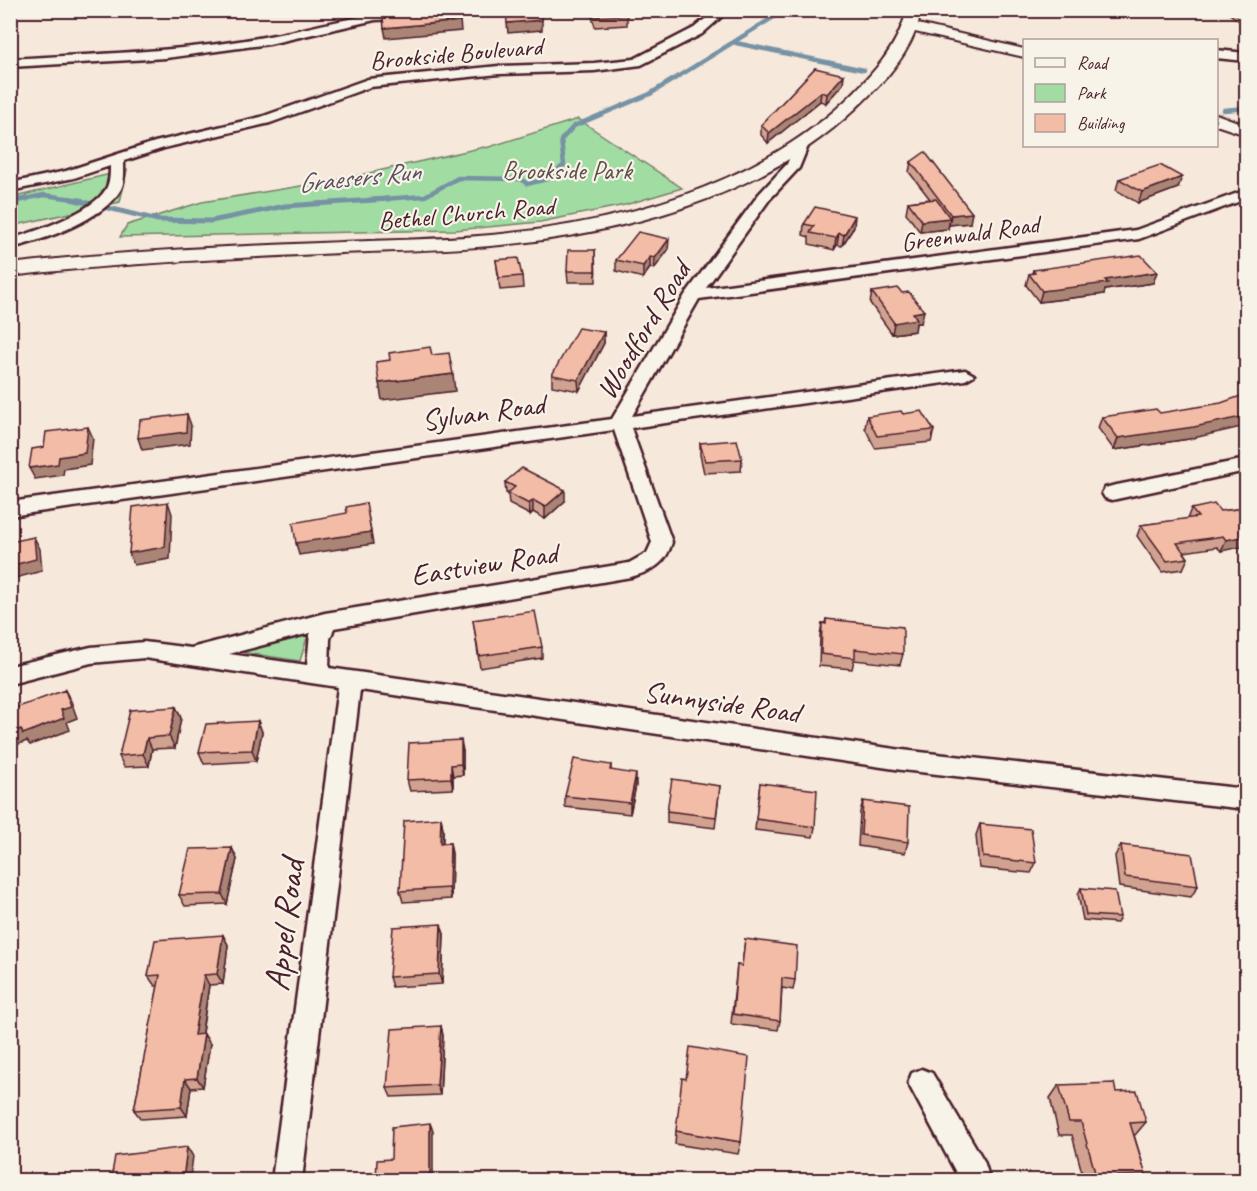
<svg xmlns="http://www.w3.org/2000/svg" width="1257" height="1191" font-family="Caveat,sans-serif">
	<rect width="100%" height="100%" fill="#f6e8db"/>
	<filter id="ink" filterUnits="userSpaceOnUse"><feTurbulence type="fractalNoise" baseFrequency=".0167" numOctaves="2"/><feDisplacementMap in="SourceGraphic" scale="12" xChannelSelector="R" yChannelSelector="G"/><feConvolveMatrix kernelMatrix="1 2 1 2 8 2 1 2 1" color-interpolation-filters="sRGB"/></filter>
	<g filter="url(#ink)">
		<path fill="#a1dda3" stroke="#767e67" stroke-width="1.5" d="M578,119L682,188L625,205L540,222L455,230L120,237L127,225L202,202L338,180L484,147L486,148Z
			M127,170L120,202L11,226L10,198Z
			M309,631L300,661L227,650Z"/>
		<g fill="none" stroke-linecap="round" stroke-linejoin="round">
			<path stroke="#7692a4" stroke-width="4.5" d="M736,43L864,70
				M1224,110L1246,108
				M19,200L44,195L82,200
				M368,200L425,196L458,178L521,179L527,184L547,179L564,165L561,140L574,126L650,94L785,10"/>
			<path stroke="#7692a4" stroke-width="5" d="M71,199L158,220L211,221L285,206L389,199
				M10,202L27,199"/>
			<g stroke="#4a1f2b" stroke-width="5">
				<path id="minor" d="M413,10H494L489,14L375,20L269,44L166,58L10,67V59C97,54 184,52 269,36C318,27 363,13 413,10Z
					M716,10H729L702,34L641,65L594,71L499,74L370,87L270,123L164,148L124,161C124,171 125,181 121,189C105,219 42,241 10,248V239C35,232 93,212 106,189C110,182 110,174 110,166L74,178L10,191V183L66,171L155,142L261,117L368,79L499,66L594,63L634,59L694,28Z
					M1216,50L1246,53V61L1216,58Z
					M801,142L808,146L799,168L769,200L706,288L1136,230L1246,190V199L1139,239L699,299L632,416L965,370L974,375L965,380L631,428L672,542C666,564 652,571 631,577L334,628L330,639L329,668L902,750L1246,789V809L902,770L360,690L302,1180H272L338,687L144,658L91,663L10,684V666L91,647L144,642L191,648L325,613L629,563L647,553L652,542L614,430L10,516V502L612,419L685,295L759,194L787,164L796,143ZM310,633L307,665L229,654Z
					M1246,459V471L1112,500L1105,498L1102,493L1105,488L1112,486Z
					M922,1069L932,1073L984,1161L990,1180H960L908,1083L912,1073Z"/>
			</g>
			<g stroke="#4a1f2b" stroke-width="4">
				<path id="tertiary" d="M907,10H921L918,24L1024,49V57L915,32C903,63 878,87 855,109C760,199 618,235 490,246C433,251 376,251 319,254C216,259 113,264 10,276V264C113,252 216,247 319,243C377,240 434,240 491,235C616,224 751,188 844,102C872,75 897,49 907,10Z
					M1216,114L1246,125V135L1216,125Z"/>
			</g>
			<use href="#minor" fill="#f7f3e8" fill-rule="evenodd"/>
			<use href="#tertiary" fill="#f7f3e8" fill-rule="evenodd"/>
		</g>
		<path fill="#d1a290" stroke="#4a1f2b" stroke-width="1.5" d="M590,10H625L627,15V25L595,27Z
			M1224,10H1246V39H1240L1246,26Z
			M815,68L843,84L826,103L820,101L768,143L761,135V125Z
			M911,162L970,223L949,225V224L948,229L920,232L906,213L908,202L930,199L909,172Z
			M1119,179L1178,188L1138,203L1116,190Z
			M804,224L854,227L842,246L837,245L834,250L809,244V237L803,235Z
			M595,250L596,282H568L567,271Z
			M668,250L654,269L650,268L643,278L616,271V260Z
			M496,260L522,276L523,288L500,290Z
			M1033,270L1153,283L1105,290L1104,294L1039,302L1026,285L1029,274L1032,273Z
			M872,292L902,293L921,323H916L915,331L892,334L870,303Z
			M604,332V343L579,391L552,386V375Z
			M1160,413L1189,439L1114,450L1098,428L1102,417Z
			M903,414L934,430L931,442L875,448L865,428L867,416Z
			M700,443L742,459L741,471L704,473L700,455Z
			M505,482L565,501L545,519L533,512L530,515L509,504L508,494L506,493Z
			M1244,508L1221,551L1217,547L1184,552L1188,558L1183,569L1162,572L1137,536L1141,525L1187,519L1191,509L1220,511Z
			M826,619L903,654L900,665L854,660L852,669L819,666L820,635L822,623H825Z
			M473,620L542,647V658L480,668Z
			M176,707L181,718L175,748L152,749L149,766L124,767L119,756Z
			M258,721L262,732L256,761L204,764L199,752Z
			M463,751V775L453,776V789L410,791L407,780Z
			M611,765V770L636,785L630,814L565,807V796Z
			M760,783L815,827L813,837L755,830Z
			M720,786L715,828L667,822V811Z
			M863,801L908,842L905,853L858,846L860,812Z
			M441,818L443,829V843H450L452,854L451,899L403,902L400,891Z
			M980,824L1036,863L1031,873L979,868L976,835Z
			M1121,845L1198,886L1191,897L1119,887L1115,856Z
			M232,848L237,859L227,904L185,906L179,895Z
			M1081,888L1120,917L1117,923L1083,920L1078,894Z
			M444,934L442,984L392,987L389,977Z
			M223,935L228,945L223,984L209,985L202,1034L210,1044L203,1087L191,1088L187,1116L141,1119L134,1110L158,986H155L148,976Z
			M745,939L795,980L793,990L782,988L780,1021L778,1030L731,1024L737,965L742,966Z
			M441,1026L443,1036L440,1095L391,1097L387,1088Z
			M1059,1085L1116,1092L1146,1122L1135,1135H1134L1146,1175L1140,1180H1084L1072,1135H1059L1050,1098Z
			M676,1131L741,1142L738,1154L675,1144Z"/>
		<path fill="#aa8475" stroke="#4a1f2b" stroke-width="1.5" d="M542,20V30L508,33L507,23Z
			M460,21L461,31L386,38L384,28Z
			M1244,29H1246V39H1240Z
			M844,75L843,84L826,103L827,94Z
			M821,92L820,101L768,143L769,133Z
			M1182,177L1178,188L1138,203L1142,192Z
			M972,213L970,223L949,225L951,215Z
			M855,216L854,227L842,246L844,235Z
			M950,218L948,229L920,232L922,221Z
			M839,233L837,245L834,250L836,238Z
			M669,239L668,250L654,269L655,258Z
			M650,257V268L643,278V266Z
			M1157,272L1153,283L1105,290L1104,294L1039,302L1042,291L1105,280Z
			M924,311L921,323H916L915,331L892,334L894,323L913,313Z
			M604,332V343L579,391L578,380Z
			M453,374L455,391L382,400L379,383Z
			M187,414L191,425L190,444L142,450L138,438Z
			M1246,416V426L1189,439L1114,450L1118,438Z
			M88,427L93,438L90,465L64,469L63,475L35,479L29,468L59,457Z
			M565,490V501L545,519V507Z
			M533,500V512L530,515L529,504Z
			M168,502L172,514L170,559L134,565L129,553Z
			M368,515L373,544L299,555L296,543Z
			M1246,536V546L1221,551L1226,540Z
			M34,537L40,549L42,571L15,578L16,589L10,590V566Z
			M65,690L71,701L77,718L67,722L70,730L30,745L27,741L11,747L10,733L61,710Z
			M176,707L181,718L175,748L169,736Z
			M258,721L262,732L256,761L252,750Z
			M147,738L152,749L149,766L143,754Z
			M461,740L463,751V775L461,764Z
			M451,765L453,776V789L451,778Z
			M636,774V785L630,814V803Z
			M441,818L443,829L442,854L440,844Z
			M450,843L452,854L451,899L449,888Z
			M232,848L237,859L227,904L222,894Z
			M441,924L444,934L442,984L439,974Z
			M223,935L228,945L223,984L217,974Z
			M204,975L209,985L200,1044L194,1035Z
			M441,1026L443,1036L440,1095L437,1085Z
			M204,1034L210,1044L203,1087L197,1078Z
			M185,1079L191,1088L187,1116L181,1107Z
			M430,1123L433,1131V1180H430Z
			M187,1147L193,1156L190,1180H183Z"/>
		<path fill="#f3bca7" stroke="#4a1f2b" stroke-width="1.5" d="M412,10H457L460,21L384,28L383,18Z
			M506,10H540L542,20L507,23Z
			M592,10H625L627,15L594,17Z
			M815,68L844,75L827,94L821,92L769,133L761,125Z
			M925,152L972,213L951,215L911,162Z
			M1160,165L1182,177L1142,192L1119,179Z
			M936,199L950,218L922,221L908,202Z
			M815,207L855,216L844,235L839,233L836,238L810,233L814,226L804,224Z
			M638,232L669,239L655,258L650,257L643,266L616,260Z
			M568,250H595V271H567Z
			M1141,255L1157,272L1105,280L1108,283L1042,291L1029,274L1035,273L1033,270Z
			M518,258L522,276L499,278L496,260Z
			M898,288L902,293L909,292L924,311L913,313L917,319L894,323L872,292Z
			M578,328L604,332L578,380L552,375Z
			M430,347L432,355L449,353L453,374L379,383L376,362L390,360L389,353Z
			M1246,394V416L1194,427L1118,438L1102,417L1156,409L1160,413L1221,403Z
			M901,411L903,414L922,411L934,430L877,436L867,416Z
			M187,414L186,432L138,438L140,420Z
			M88,427L85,453L59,457L58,464L29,468L32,449L44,447L46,432Z
			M737,440L742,459L705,461L700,443Z
			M522,468L565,490L545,507L533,500L529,504L508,493L515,487L505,482Z
			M168,502L165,547L129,553L133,507Z
			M366,503L371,532L296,543L293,523L347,513L346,507Z
			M1214,504L1220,511L1246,508V536L1226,540L1223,536L1177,543L1188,558L1167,561L1141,525L1198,517L1191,509Z
			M34,537L36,559L10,566V542Z
			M535,611L542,647L479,656L473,620Z
			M826,619L903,627V654L855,649V658L821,654L822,623L826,624Z
			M65,690L71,707L61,710L64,718L23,734L21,729L10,733V710Z
			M176,707L169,736L147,738L143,754L119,756L130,710Z
			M258,721L252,750L199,752L206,724Z
			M461,740V764L451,765V778L407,780L409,743Z
			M574,759L611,765L610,770L636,774L630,803L565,796Z
			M672,779L720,786L716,817L667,811Z
			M760,783L817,790L815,827L756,819Z
			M863,801L909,807L908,842L861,835Z
			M441,818L440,844L450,843L449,888L400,891L404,821Z
			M980,824L1031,829L1036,863L983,857Z
			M1121,845L1192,854L1198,886L1125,877Z
			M232,848L222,894L179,895L190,849Z
			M1081,888L1115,891L1120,917L1086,915Z
			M441,924L439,974L389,977L393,927Z
			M223,935L217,974L204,975L194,1035L204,1034L197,1078L185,1079L181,1107L134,1110L160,975L148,976L155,940Z
			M745,939L797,946L795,980L782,978L780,1021L733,1014L737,965L742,966Z
			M441,1026L437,1085L387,1088L392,1029Z
			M690,1047L749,1057L741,1142L676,1131L682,1078L686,1079Z
			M1114,1083L1116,1092L1137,1091L1146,1122L1130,1123L1146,1175L1096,1176L1081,1122H1069L1059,1085Z
			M430,1123V1180H376L377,1160L391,1159L392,1127Z
			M187,1147L183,1180H111L115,1156Z"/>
	</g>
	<g text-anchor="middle" stroke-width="4.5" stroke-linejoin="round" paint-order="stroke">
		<g font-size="26" fill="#4a1f2b" stroke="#f7f3e8">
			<text transform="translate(456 53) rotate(-5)" y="9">Brookside Boulevard</text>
			<text transform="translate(466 213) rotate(-5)" y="9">Bethel Church Road</text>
			<text transform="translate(970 233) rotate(-8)" y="9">Greenwald Road</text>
		</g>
		<g font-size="26" fill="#604e49" stroke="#f7f3e8">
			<text x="567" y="179">Brookside Park</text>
		</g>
		<g font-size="27" font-style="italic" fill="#5c4f5e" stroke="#f7f3e8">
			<text transform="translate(359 177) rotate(-6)" y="9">Graesers Run</text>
		</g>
		<g font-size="30" fill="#4a1f2b" stroke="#f7f3e8">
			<text transform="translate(643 330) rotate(-59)" y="10">Woodford Road</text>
			<text transform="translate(483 412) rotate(-8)" y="10">Sylvan Road</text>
			<text transform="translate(484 564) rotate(-9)" y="10">Eastview Road</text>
			<text transform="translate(722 702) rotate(8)" y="10">Sunnyside Road</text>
		</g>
		<g font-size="36" fill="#4a1f2b" stroke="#f7f3e8">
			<text transform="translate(283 925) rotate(-83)" y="13">Appel Road</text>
		</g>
	</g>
	<rect width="1257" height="1191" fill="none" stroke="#f7f3e8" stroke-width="36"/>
	<rect x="18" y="18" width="1221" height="1155" fill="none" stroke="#4a1f2b" stroke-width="2" filter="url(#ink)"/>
	<rect x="1023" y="39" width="195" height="108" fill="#f7f3e8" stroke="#b29e9c" stroke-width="1.5"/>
	<rect x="1035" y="58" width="30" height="9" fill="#f7f3e8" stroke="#b29e9c" stroke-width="1.5"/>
	<text x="1077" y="69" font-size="18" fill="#4a1f2b">Road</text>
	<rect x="1035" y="84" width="30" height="18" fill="#a1dda3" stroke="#b29e9c" stroke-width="1.5"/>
	<text x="1077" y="99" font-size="18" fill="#4a1f2b">Park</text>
	<rect x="1035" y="114" width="30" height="18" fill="#f3bca7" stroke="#b29e9c" stroke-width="1.5"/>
	<text x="1077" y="129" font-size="18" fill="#4a1f2b">Building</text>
</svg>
